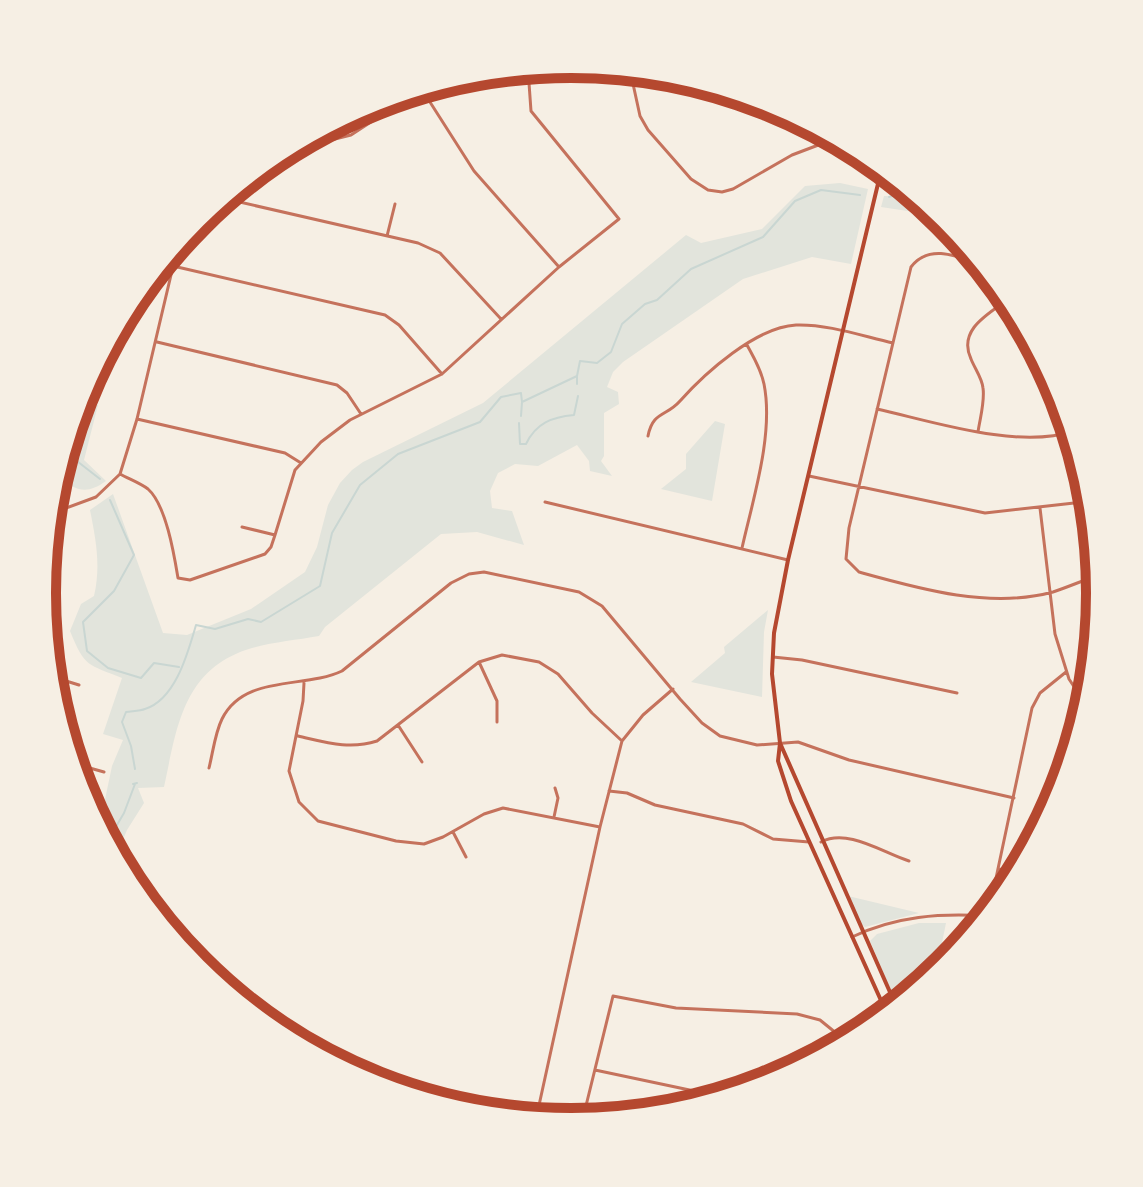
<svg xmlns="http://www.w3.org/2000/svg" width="1143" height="1187" font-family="Lora,serif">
	<rect width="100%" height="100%" fill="#f6efe4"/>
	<path fill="#e2e4dc" d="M840,183L868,189L851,264L812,257L743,279L623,362L613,372L607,387L618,392L619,404L604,413V456L601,461L612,476L590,471L589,461L577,445L538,466L515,464L498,473L490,491L492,508L512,511L524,545L477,532L441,534L325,627L319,636C297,640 273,642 252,648C183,668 177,727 164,787L138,788L144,803L127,830L115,858L91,811L102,814L112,766L123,740L103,734L122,678C88,664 85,668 70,631L81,604L94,596C101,566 96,540 90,510L113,494L163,633L187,635L251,609L305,572L317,547L328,505L340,483L352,470L363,462L483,403L686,235L701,243L762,229L805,186Z
		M884,196L919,197L938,213L934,215L881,207Z
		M80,400L98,405L84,460L106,481C85,496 75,490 57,475Z
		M715,421L725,424L712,501L661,489L686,469V454Z
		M768,610L764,632L762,697L691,682L725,653L724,647Z
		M848,896L919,913L865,927L861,924Z
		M919,923H946L935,977L898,1007L870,941L877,934Z"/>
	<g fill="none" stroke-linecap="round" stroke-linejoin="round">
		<path stroke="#c9d6d2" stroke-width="2" d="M889,197L904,192L914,193
			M577,377V384
			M521,416L522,402
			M519,423L520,444H526C536,423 552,417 574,415L578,396
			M64,451L100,479
			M110,500L134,555L114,591L83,622L87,651L108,668L141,678L154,663L179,667
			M135,769L131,746L122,722L126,712C132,711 140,711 145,709C176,699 188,652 196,625L215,629L248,619L261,622L320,586L332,533L360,485L398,454L480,422L501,397L521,393L522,402L577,376L580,361L597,363L611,352L622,324L645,304L657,300L691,269L763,237L795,201L821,190L860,195
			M133,784L137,783
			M107,842L124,813L135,784"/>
		<path stroke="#c5725c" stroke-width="3" d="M562,65L604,67
			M630,70L640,116L648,130L691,179L708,190L722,192L733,189L792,155L821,144L833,136
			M421,88L474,171L559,267
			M732,98L733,92
			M310,136L335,139L351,135L423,88
			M222,198L418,243L440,253L501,319
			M387,236L395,204
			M173,266L385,315L399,325L442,374
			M985,266C961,258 930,242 911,267L849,528L846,559L859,572C920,589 990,609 1053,592C1068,587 1084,580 1099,575
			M157,342L337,385L347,393L361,414
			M877,409C931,421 1019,450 1073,431
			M137,419L285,453L301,463
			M978,432C980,418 985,402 983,388C982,378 975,369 971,359C957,329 990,313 1010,298
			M648,436C653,411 666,417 680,401C705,373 756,327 796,325C828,324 862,336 893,343
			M120,474C129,479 140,483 148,489C166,505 174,554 178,578L190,580L265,554L271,547L275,535L295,470L321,442L350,420L442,374L559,267L619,219L531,111L529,83L532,68
			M809,476L985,513L1092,501
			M545,502L788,560
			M1040,508L1055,634L1069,679L1088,708
			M50,514L96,497L120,474L137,419L179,241
			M242,527L275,535
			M742,548C753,499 774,434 764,384C761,369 754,358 747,345
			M43,580L53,536L52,514
			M773,657L802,660L957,693
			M479,662L497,701V722
			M50,676L79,685
			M304,683L303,701L289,771L299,802L318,821L396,841L424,844L443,837L484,814L503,808L600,827
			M398,725L422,762
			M298,736C325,742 349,750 377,741L479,662L502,655L539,662L558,674L592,713L622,741
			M72,763L104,772
			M209,768C213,752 215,733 222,719C244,674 304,689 342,671L451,583L469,574L484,572L579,592L602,606L680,699L702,723L720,736L757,745L798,742L849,760L1014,798
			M609,791L627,793L655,805L743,824L773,839L809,842
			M554,817L558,798L555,788
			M453,832L466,857
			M821,842C848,828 883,853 909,861
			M999,869L1021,871
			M988,916L1032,708L1040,693L1066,672
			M852,937C896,916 940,913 988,916
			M595,1070L699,1092L739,1093
			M536,1119L600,827L622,741L643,715L673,689
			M582,1122L613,996L676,1008L797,1014L820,1020L836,1033L843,1046"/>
		<path stroke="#b5482f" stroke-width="4" d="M882,167L788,560L774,633L772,674L780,743L778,761L791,801L888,1016
			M780,743L897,1008"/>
	</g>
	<path d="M0 0H1143V1187H0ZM56 593a515 515 0 1 1 1030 0a515 515 0 1 1-1030 0Z" fill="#f6efe4" fill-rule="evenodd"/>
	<path fill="none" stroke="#b5482f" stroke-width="10" d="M56 593a515 515 0 1 1 1030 0a515 515 0 1 1-1030 0Z"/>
</svg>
